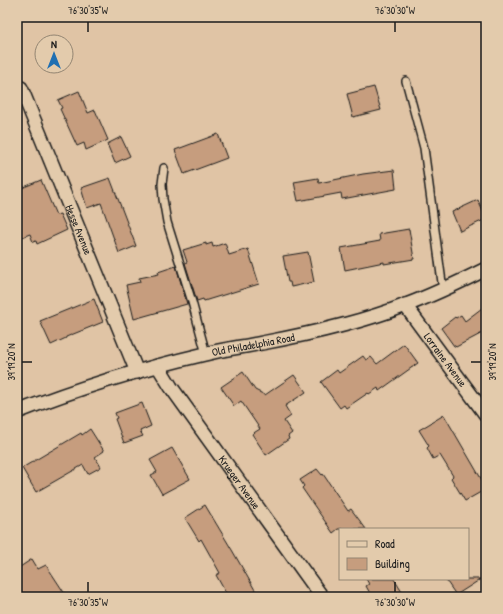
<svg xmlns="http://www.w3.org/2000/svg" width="503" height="614" font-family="'Patrick Hand',sans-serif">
	<rect width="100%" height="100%" fill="#e0c4a5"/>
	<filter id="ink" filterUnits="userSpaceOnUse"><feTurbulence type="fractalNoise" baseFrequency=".025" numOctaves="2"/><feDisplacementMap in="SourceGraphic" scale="8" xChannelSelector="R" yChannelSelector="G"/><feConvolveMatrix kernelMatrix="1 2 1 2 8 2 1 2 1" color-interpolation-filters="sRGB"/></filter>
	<g filter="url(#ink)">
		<path fill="#c69d7e" stroke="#1c1c1c" d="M374,87L381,110L353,117L347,94Z
			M79,91L88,113L95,110L108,140L86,150L84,143L77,146L60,109L62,108L58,100Z
			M218,134L227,158L184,174L175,150Z
			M121,137L130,156L115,163L107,144Z
			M394,170L396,189L342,199L341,193L298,201L294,182L318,178L319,183L363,174Z
			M110,178L136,246L119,253L101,203L87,208L81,188Z
			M41,180L56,215L60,214L67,230L37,244L36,241L33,242L30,234L17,239V190Z
			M478,200L486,219L460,231L452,212Z
			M409,229L414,259L384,264V262L345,270L341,248L380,241L379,234Z
			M206,243V245L212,243L213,247L225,243L229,255L248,249L259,284L204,301L203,299L197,301L185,263L187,262L183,250Z
			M308,252L314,282L291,287L290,282H288L283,256Z
			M176,266L187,304L134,319L126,285L140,282L139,278L159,274L158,272Z
			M94,299L103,322L66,337V338L51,345L40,321Z
			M486,305V331L456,347L455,346H454L441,328L455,317L456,318L461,315L465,321Z
			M404,344L418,363L379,391L378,388L369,394L368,393L346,408L344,405L340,408L321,382L337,370L339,373L363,356L366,360L371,357L377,364Z
			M243,372L255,390L265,395L294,375L306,392L285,406L291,416L284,421L292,433L288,436L289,439L266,455L252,434L260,429L241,401L234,406L221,387Z
			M142,403L151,426L140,431L143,436L124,443L115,419L117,418L115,413Z
			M444,415L486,487V489L465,501L451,478L453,476L440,455L433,459L427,448L429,446L419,430Z
			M90,429L104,451L95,457L101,467L88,474L83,465L36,492L22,468L81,433L82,435Z
			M172,448L190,479L162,494L151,475L157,472L150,460Z
			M317,469L322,475L323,474L348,511L351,509L366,529H338L333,533L302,488L304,486L300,480Z
			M205,505L232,550L259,597H228L216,575L220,573L201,539L199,541L185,518Z
			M32,559L38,569L46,565L67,597H20L17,592V569Z
			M366,579H394L405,597H372L366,586L369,584Z
			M445,579H481L456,595Z"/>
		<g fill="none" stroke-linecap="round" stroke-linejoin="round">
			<g stroke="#1c1c1c" stroke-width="10">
				<path id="lane" d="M406,81L424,148L443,290
					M164,168L162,184L163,199L167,222L192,302L206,354"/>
			</g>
			<g stroke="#1c1c1c" stroke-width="16">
				<g id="street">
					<path id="s1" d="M21,88L137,372"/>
					<path id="s2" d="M405,305L486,415"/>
					<path id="s3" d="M158,366L171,387L322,597"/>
					<path id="s4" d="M17,412C78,388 141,369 205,354C224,349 243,347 262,343C310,334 360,323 406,305C433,295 460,282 486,269"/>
				</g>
			</g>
			<use href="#lane" stroke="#e3cbac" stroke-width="7"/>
			<use href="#street" stroke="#e3cbac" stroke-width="13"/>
		</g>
	</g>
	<path fill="none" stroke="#1c1c1c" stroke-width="1.5" d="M88,22V32M395,22V32M22,362H32M471,362H481M88,582V592M395,582V592"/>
	<g text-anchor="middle" stroke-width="3" stroke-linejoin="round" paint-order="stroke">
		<g font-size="11" fill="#1c1c1c" stroke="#e3cbac">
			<text dy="4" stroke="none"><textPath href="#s1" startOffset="153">Hesse Avenue</textPath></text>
			<text dy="4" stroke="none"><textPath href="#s4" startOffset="246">Old Philadelphia Road</textPath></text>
			<text dy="4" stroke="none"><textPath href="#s2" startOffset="68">Lorraine Avenue</textPath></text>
			<text dy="4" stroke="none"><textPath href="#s3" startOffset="142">Krueger Avenue</textPath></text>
		</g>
	</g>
	<rect width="503" height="614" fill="none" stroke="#e3cbac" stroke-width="44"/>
	<rect x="339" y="528" width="130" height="52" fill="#e3cbac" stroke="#938572"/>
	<rect x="347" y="541" width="20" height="6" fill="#e3cbac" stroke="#938572"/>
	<text x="375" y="548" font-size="12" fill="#1c1c1c">Road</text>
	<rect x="347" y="558" width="20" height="12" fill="#c69d7e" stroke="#938572"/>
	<text x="375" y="568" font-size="12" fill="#1c1c1c">Building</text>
	<g transform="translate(54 54)"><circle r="19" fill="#e3cbac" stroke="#938572"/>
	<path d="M0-3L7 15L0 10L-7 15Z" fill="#1f6fb2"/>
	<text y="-6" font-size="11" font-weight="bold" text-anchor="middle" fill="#1c1c1c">N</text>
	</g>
	<rect x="22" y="22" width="459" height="570" fill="none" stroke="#1c1c1c" stroke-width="1.5"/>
	<g font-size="10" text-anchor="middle" fill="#1c1c1c">
		<text x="88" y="14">76°30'35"W</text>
		<text x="395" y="14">76°30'30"W</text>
		<text transform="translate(11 362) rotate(-90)" y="4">39°19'20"N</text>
		<text transform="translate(492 362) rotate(-90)" y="4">39°19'20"N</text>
		<text x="88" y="606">76°30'35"W</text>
		<text x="395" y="606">76°30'30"W</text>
	</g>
</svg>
